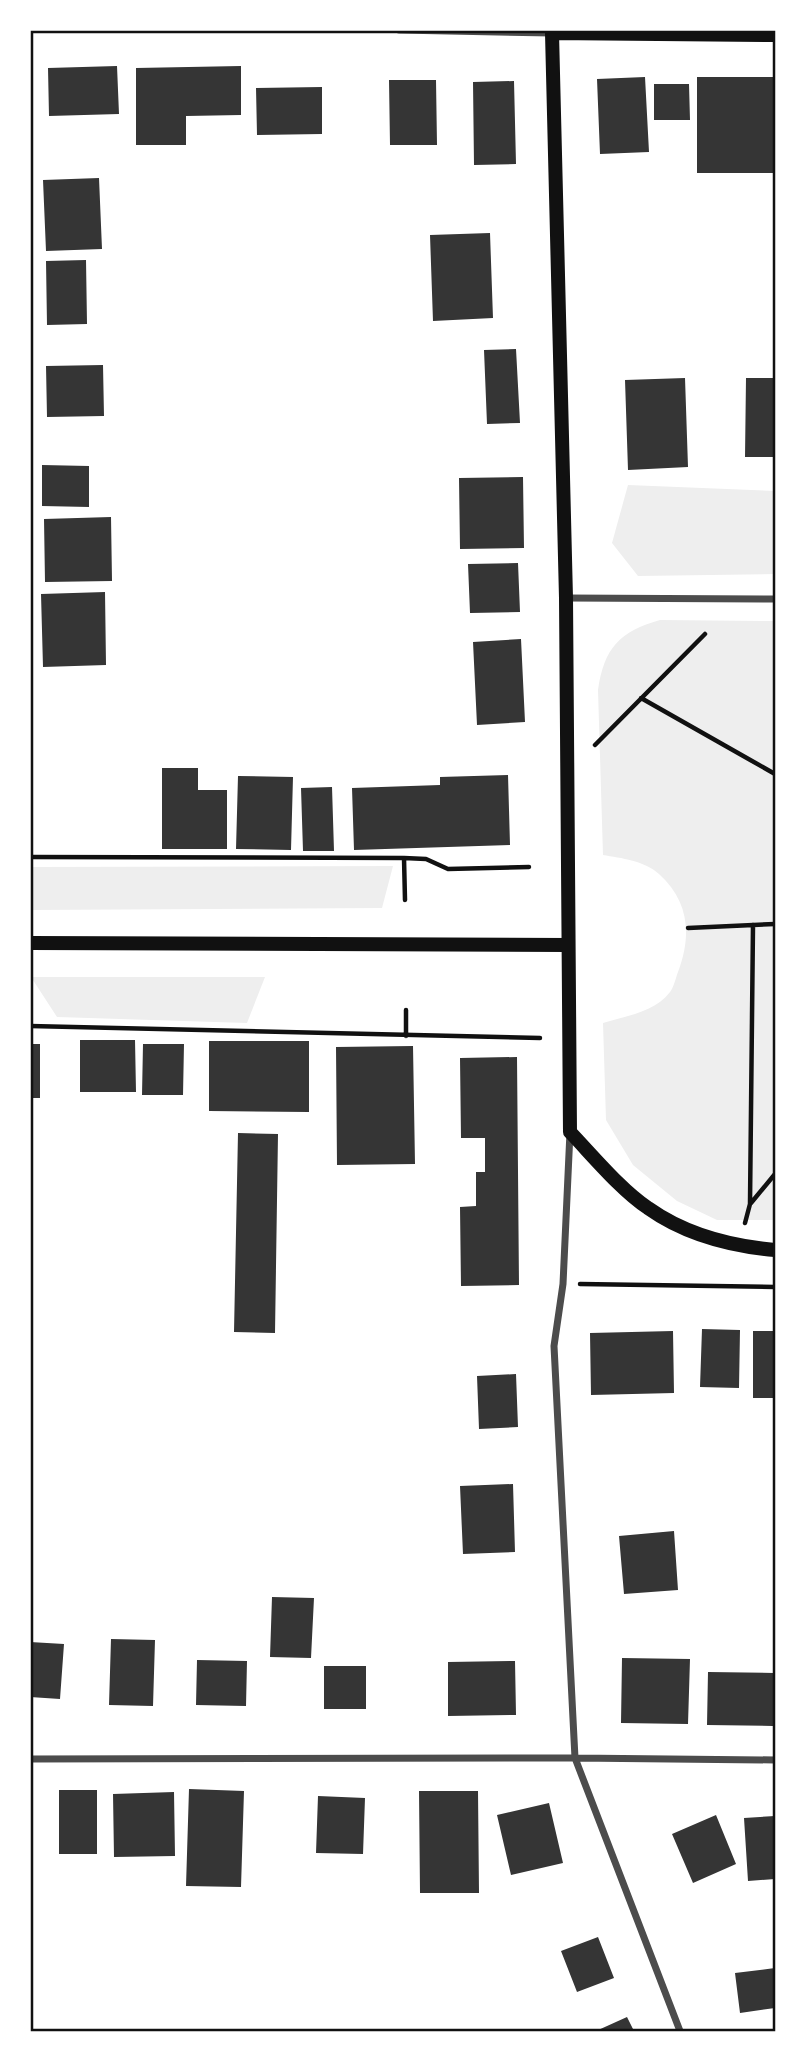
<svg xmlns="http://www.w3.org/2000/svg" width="805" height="2061" font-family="'DM Sans',sans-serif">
	<rect width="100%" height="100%" fill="#fff"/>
	<path fill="#eee" d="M628,485L775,491V574L638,576L612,543Z
		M660,620L775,621V1220H717L677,1201L633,1165L606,1120L603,1023C626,1016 655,1012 670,992C674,987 676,977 678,972C692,935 689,901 659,874C645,861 621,858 603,855L598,690C604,648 620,631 660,620Z
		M393,866L382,908L30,910V867Z
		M31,977H265L247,1023L57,1017Z"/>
	<path fill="#353535" d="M117,66L119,114L49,116L48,68Z
		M241,66V115L186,116V145H136V68Z
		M645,77L649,152L600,154L597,79Z
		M697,77H773V173H697Z
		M389,80H436L437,145H390Z
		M514,81L516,164L474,165L473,82Z
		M654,84H689L690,120H654Z
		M322,87V134L257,135L256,88Z
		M99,178L102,249L46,251L43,180Z
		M490,233L493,318L433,321L430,235Z
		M86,260L87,324L47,325L46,261Z
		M516,349L520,423L487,424L484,350Z
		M103,365L104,416L47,417L46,366Z
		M685,378L688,467L628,470L625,380Z
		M746,378H775V457H745Z
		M42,465L89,466V507L42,506Z
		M523,477L524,548L460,549L459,478Z
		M111,517L112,581L45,582L44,519Z
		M518,563L520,612L470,613L468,564Z
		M105,592L106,665L43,667L41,594Z
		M521,639L525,722L477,725L473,642Z
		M162,768H198V790H227V849H162Z
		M508,775L510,845L354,850L352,788L440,785V777Z
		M238,776L293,777L291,850L236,849Z
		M332,787L334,851H303L301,788Z
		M80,1040H135L136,1092H80Z
		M209,1041H309V1112L209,1111Z
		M30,1044H40V1098H30Z
		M143,1044H184L183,1095H142Z
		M413,1046L415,1164L337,1165L336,1047Z
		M517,1057L519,1285L461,1286L460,1207L476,1206V1172H485V1138H461L460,1058Z
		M238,1133L278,1134L275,1333L234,1332Z
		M702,1329L740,1330L739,1388L700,1387Z
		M673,1331L674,1393L591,1395L590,1333Z
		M753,1331H775V1398H753Z
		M516,1374L518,1427L479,1429L477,1376Z
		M513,1484L515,1552L463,1554L460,1486Z
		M674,1531L678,1590L624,1594L619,1536Z
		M272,1597L314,1598L311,1658L270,1657Z
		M111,1639L155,1640L153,1706L109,1705Z
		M30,1642L64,1644L60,1699L30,1697Z
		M622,1658L690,1659L688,1724L621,1723Z
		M197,1660L247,1661L246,1706L196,1705Z
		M515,1661L516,1715L448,1716V1662Z
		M324,1666H366V1709H324Z
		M708,1672L774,1673L773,1726L707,1725Z
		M189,1789L244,1791L241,1887L186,1886Z
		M59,1790H97V1854H59Z
		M419,1791H478L479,1893H420Z
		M174,1792L175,1856L114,1857L113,1794Z
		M318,1796L365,1798L363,1854L316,1853Z
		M549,1803L563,1863L511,1875L497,1815Z
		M716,1815L736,1864L693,1883L672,1834Z
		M775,1816V1879L748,1881L744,1818Z
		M598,1937L614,1978L577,1992L561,1951Z
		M775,1968V2008L740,2013L735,1973Z
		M627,2017L634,2031H596Z"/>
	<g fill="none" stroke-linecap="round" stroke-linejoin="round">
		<path stroke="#111" stroke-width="4.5" d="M641,698L775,774
			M595,745L705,634
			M30,857L404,858L426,859L448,869L529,867
			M404,858L405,900
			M688,928L775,924
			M406,1010V1036
			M30,1026L540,1038
			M751,1203L775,1174
			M745,1223L750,1204L753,925
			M580,1284L775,1287"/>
		<path stroke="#4c4c4c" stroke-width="7" d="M399,30L552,33
			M566,598L775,599
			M570,1132L563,1284L554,1346L575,1758L680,2031
			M30,1759L575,1758L775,1760"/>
		<path stroke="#111" stroke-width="14" d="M775,35L552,33L566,598L570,1132C593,1156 621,1190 648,1208C686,1235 729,1246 775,1250
			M30,943L568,945"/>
	</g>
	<rect width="805" height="2061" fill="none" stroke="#ffffff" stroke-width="63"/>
	<rect x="32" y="32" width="742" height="1998" fill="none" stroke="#111" stroke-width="2.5"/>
</svg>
